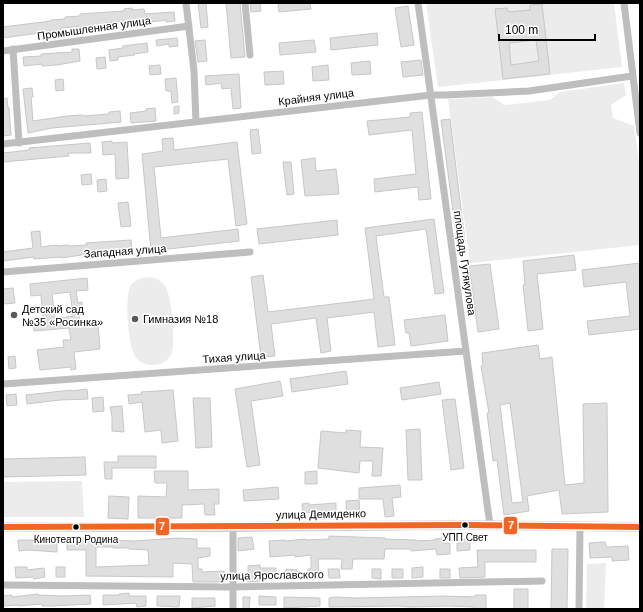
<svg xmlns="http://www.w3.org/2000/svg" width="643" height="612" font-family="Helvetica,sans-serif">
	<rect width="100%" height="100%" fill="#fff"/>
	<path fill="#ececec" d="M426,3H614L622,67L438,87Z
		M624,83L626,95L611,105L613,118L634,126L640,168V245L470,263L448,99L492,97L505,105L550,100L560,92Z
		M150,277C157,278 161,280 165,286C172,295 176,345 171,355C168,361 160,365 153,365C146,365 139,363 135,356C128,346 124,295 131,285C136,278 143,278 150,277Z
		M82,481L84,517H3V482Z
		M606,563L604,609H586L587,564Z"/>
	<path fill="#dfdfdf" stroke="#c7c7c7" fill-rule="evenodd" d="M198,3H206L208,27L201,28Z
		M226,3H240L245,57L231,58Z
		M260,3L261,11L251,12L250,4Z
		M278,3H310L311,9L279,12Z
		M542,4L550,74L503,79L495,9L507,8L508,12L530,10V5ZM536,40L539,61L511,65L509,43Z
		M408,6L414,45L401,47L395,8Z
		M132,8V10L144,9L145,14L174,12L175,21L166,22V20L151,22L150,19L125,21L106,23V24L91,26L81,28V26L61,28V30L3,38V27L51,21V20L65,19V17L80,16V14L124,11V9Z
		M377,33L378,45L331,50L330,38Z
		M177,38L178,46L169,47V44L157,46L156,40Z
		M205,40L207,61L198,62L195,41Z
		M314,40L316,52L280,55L279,43Z
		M147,43L148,52L134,54L135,55L118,57V60L110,61L109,50L123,48V46Z
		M72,49H79L80,61L57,65L42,66V64L24,66L23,57L41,56V54L72,52Z
		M105,57L106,68L97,69L96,58Z
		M421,60L423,75L403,77L401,62Z
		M370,61L371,74L352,75L351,63Z
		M160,65L161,74L150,75L149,66Z
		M328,65L329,80L313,81L312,67Z
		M283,71L284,84L265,85L264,72Z
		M239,74L241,108L233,109L231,88L222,89L221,83L206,85L205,76Z
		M176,78L178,102L172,103L171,91H166L165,79Z
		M63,79L64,90L56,91L55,80Z
		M32,88L33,97H31L33,121L67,116L83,115L84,116L109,114V112L120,111L121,122L52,128L28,133L23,89Z
		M7,98L8,108H9L11,135L3,136V99Z
		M179,106V113L174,114V107Z
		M155,108L156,121L131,123L130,113L146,111V109Z
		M422,112L431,199L419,200L418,187L375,192L374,179L416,174L412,130L369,135L367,121L410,117V113Z
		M450,119L465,241L457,242L441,120Z
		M258,129L261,153L252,154L250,130Z
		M173,138L174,150L237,142L247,224L236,226L228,159L154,167L161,238L238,229L239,241L151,251L142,154L163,151L162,139Z
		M112,141V143L127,142L129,178L116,179L115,154L103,155L102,142Z
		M90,143L91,153H68L69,156L3,162V153L30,150L29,148Z
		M315,158L316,171L336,169L339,194L305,196L301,160Z
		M283,162H291L294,194L287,195Z
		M91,174L92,184L82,185L81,175Z
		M106,179L107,191L98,192L97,180Z
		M128,202L131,226L121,227L118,203Z
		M434,219L444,293L435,294L426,229L376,236L384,297H389L395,345L378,347L374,312L327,318L331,351L321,353L316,318L271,324L275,356L261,357L251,277L263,275L268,312L374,299L365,228Z
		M337,220L338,235L259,244L257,229Z
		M40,231L41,247L57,245V246L69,245V246L87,245L86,243L131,240L132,251L110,254V251L82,254V255L61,258V257L34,259V257L3,261V252L33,248L31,232Z
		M574,255L576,270L537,274L543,329L528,331L523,285H525L523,261Z
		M640,263V329L589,335L587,321L630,316L626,282L584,287L582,270Z
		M490,264L499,329L478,332L469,266Z
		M87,278L88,290L76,291L78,303L82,302L83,314H79L80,326L98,324L100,349L74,352L76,369L71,370V367L40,370L37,350L64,347L63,340H71L69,328L34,331L33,320L43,319L41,295L31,296L30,284ZM70,292L73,316L55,319L52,294Z
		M13,288L15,303L3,304V289Z
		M445,315L448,341L411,346L409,333H406L404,320Z
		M538,345L540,359L552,357L565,485L584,483L583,404L607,403L608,512L562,514L559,490L527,496L529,511L504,515L497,460L493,461L487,413H489L481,366H483L482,353ZM510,403L523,502L512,503L500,405Z
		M15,356L16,368L9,369L8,357Z
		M346,371L348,384L292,392L290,379Z
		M280,381L283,396L251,401L260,465L247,467L235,389Z
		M439,382L441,394L402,400L400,388Z
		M87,389L88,399L60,400L27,404L26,395L71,390V391Z
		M173,390L178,441L162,443L161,430L145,432L142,402L129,404L128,395L142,394L141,392Z
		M16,394L17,405L7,406L6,395Z
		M103,397L104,411L93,412L92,398Z
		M193,398H210L212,447L196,448Z
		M455,399L464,468L451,470L442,400Z
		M122,406L124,432L112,431V416L110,407Z
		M420,429L422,480H408L406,430Z
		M346,430L361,431L360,447L383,448L381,476H372L373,461H360L359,473L318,468L321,431L346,433Z
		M118,456H156V468H112V479H105L104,462H118Z
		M85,457L86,475L3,477V459Z
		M154,471H188V490L219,489V504H214L215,515H205L204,504L182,505V518H138V496L166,497L167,483H155Z
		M317,471V484H305V472Z
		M400,485L401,497L392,498L394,516L385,517L383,499H359V488Z
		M278,487L279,499L244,501L243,490Z
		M109,496L129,497L128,519L108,518Z
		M359,500L360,516H347L346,501Z
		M309,503V505L336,503V513H329V511L315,514V512L303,513L302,504Z
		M108,536V540L135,541L177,538L197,539V548H210V556L198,558V569H202V572L224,571V582H193L192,564L173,563V577L86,576V550H67V539ZM96,547H113V548H129V549L148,550L149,565L96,567Z
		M329,536L385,538V539L416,540V541L436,540L435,539L443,538V543H450V554L437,555L436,549L411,551V549H385L384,559H353L352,569H341L342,559H318L319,577L308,578V569H311V555L295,557V555L270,557L269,541L285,540V541L305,539V540L329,539Z
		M252,537L254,549L238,551V538Z
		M460,539H470V550L457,551V543H461Z
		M18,540H57V552L27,550L19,551Z
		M605,542L606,547L628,546L629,560L612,561V557L590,558L589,543Z
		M552,549H568L567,609H551Z
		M477,550H536V562H485V577L460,578L459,568L478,567Z
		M260,565V568H276V578H260V581L248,582V566Z
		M15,567H27V570L44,568L45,577L34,579V577L16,578Z
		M56,567H65V577H56Z
		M423,567V577L412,578V568Z
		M286,569L297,570L296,579L285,578Z
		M328,569H339L340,578H329Z
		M372,569H381V579L372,578Z
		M392,569H403V578H392Z
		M440,569H450V578H440Z
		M514,589H528V609H514Z
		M129,593V596H146V606L137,607L136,603L103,605V595H119V594Z
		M38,594V595L63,596L90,595L91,604L51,606H42V604L18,606V605L4,606L3,596L12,595V597Z
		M475,595H486V609H475V607L448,606L411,607L399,606L329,607V598L335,597L357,598L444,596L475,597Z
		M157,596H180L179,607L157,606Z
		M259,596L276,597V605H259Z
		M243,597H250L249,609H243Z
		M284,597L320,598V606L284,608Z
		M192,598H215V606L192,608Z"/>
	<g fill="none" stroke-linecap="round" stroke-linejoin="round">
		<g stroke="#dbdbdb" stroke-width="10">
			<path id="major" d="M3,527H233L465,525L640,527"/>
		</g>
		<path stroke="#bebebe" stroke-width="7" d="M186,3L194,71L196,122
			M245,3L250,55
			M418,3L490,525
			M624,3L640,133
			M13,49L19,143
			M3,51L189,26
			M3,144L431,95H445L529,91L632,76
			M3,272L250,252
			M3,384L466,351
			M233,527V609
			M3,585L232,587L542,581
			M579,609L580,526"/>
		<use href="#major" stroke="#bebebe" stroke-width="9"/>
		<g stroke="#fff" stroke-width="9">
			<path id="bus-1" d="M3,527L465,525L640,527"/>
		</g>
		<use href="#bus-1" stroke="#f26522" stroke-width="6"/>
	</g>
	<g fill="#595959" stroke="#fff" stroke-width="1.5">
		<circle cx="14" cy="315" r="4"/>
		<circle cx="135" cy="319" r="4"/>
	</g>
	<g fill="#000" stroke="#fff" stroke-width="1.5">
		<circle cx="465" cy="525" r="3.5"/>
		<circle cx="76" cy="527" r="3.5"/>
	</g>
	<g text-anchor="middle" stroke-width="3" stroke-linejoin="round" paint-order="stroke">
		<g font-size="10" fill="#000" stroke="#fff">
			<text x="465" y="541">УПП Свет</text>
			<text x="76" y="543">Кинотеатр Родина</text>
		</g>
		<g font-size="11" fill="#000" stroke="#fff">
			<text transform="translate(94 28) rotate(-8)" y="4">Промышленная улица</text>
			<text transform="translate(316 97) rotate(-7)" y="4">Крайняя улица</text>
			<text transform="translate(125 251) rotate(-4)" y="4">Западная улица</text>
			<text transform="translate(465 263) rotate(82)" y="4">площадь Гутякулова</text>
			<text transform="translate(234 357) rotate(-4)" y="4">Тихая улица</text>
			<text transform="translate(321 514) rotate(-1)" y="4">улица Демиденко</text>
			<text transform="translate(272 575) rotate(-1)" y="4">улица Ярославского</text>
		</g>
		<g font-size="11" fill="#000" stroke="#fff" text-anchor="start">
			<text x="22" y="313">Детский сад<tspan x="22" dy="13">№35 «Росинка»</tspan></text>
			<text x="143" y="323">Гимназия №18</text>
		</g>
	</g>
	<g stroke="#fff" stroke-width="1.5">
		<rect x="503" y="516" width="15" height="19" rx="4" fill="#f26522"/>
		<rect x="155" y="517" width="15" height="19" rx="4" fill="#f26522"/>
	</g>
	<g font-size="11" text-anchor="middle" font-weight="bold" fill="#fff">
		<text x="511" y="529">7</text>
		<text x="162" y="530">7</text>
	</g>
	<rect width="643" height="612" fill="none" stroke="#000000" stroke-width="8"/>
	<path d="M499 34v6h96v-6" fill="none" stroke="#000000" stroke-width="2"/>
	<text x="505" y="34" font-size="12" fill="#000000" stroke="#ffffff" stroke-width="3" paint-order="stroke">100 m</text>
</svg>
